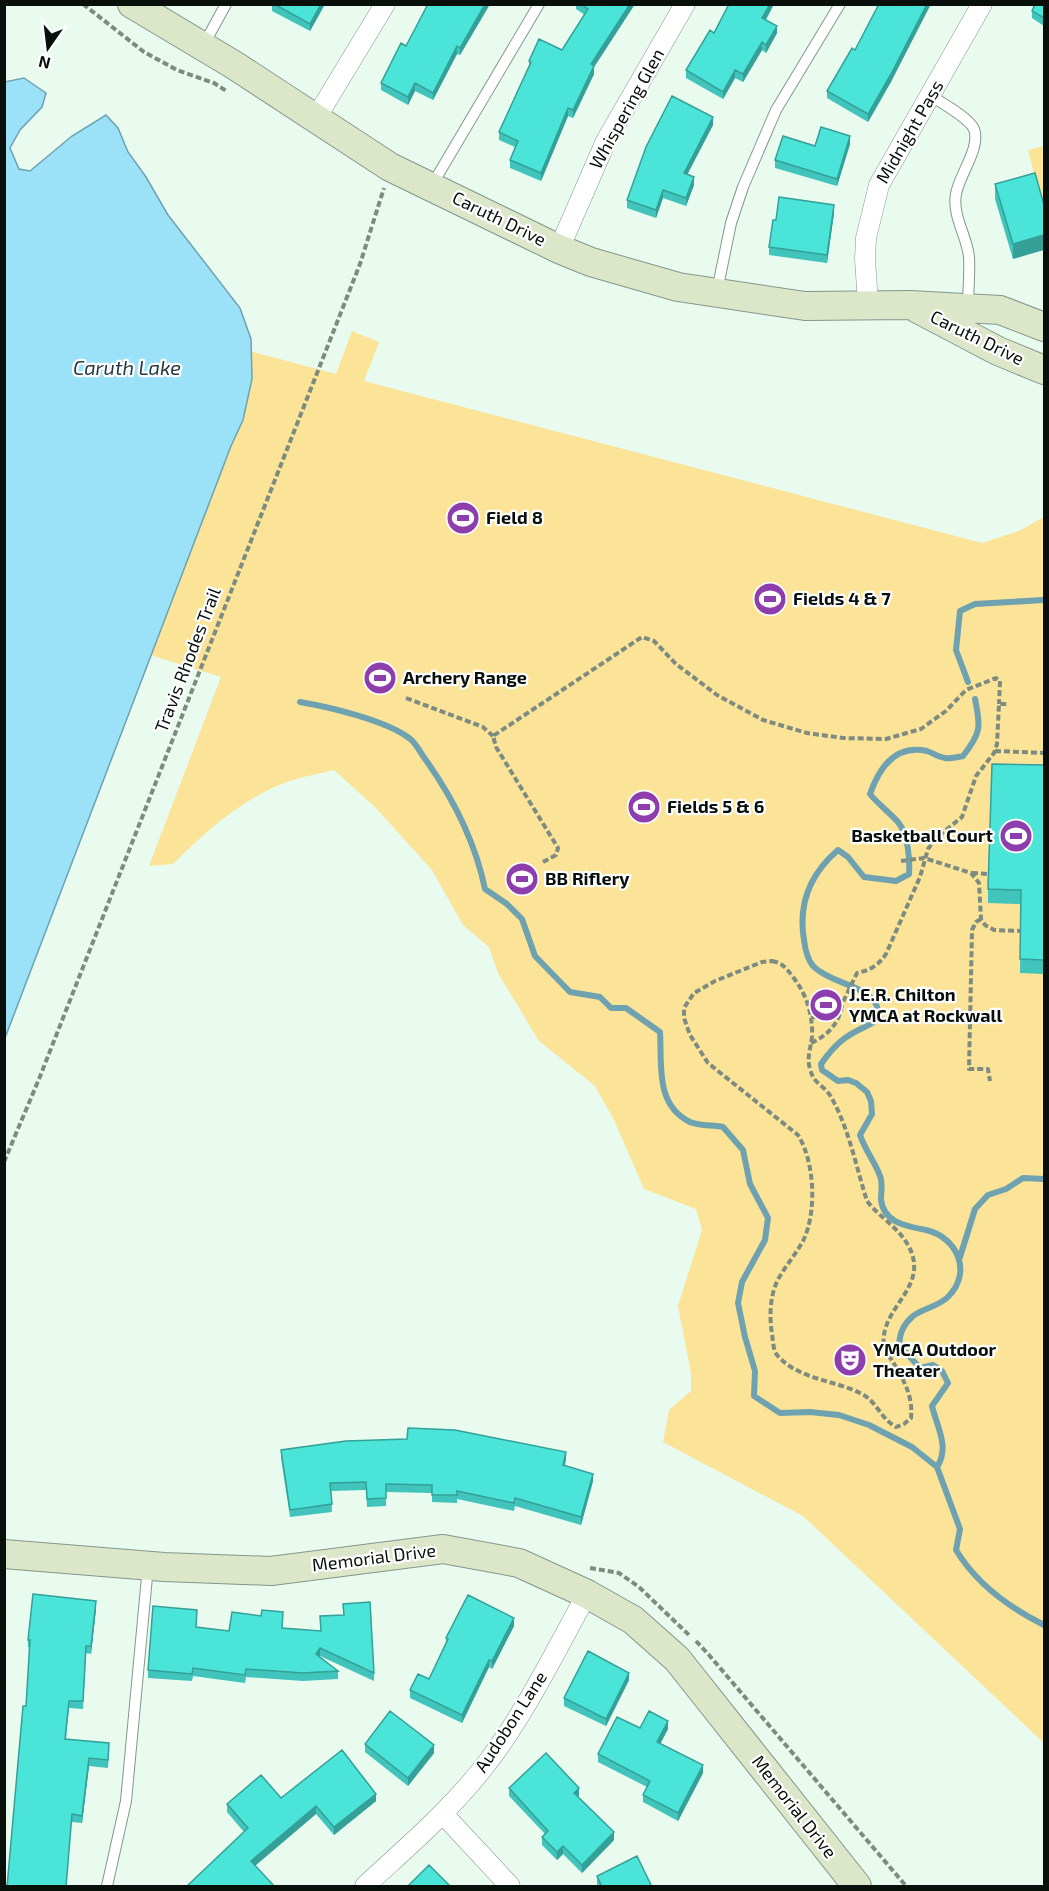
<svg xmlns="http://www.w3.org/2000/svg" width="1049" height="1891" font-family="'Exo 2',sans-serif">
	<rect width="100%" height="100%" fill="#e8fbee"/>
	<path fill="#fbe397" d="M1044,146V212L1028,150Z
		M352,331L379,342L364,381L982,543L1019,531L1044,517V1743L803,1516L663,1442L669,1410L691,1391V1373L678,1306L702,1230L696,1209L644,1189L614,1120L595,1086L539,1041L498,973L489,947L463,925L432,870L375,807L334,770C318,774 300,777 284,783C241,800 205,832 173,864L149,866L221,677L150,655L246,405L212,367L234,347L336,374Z"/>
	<path fill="#9be1f7" stroke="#6fa2b0" stroke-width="1.5" d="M24,78L46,93L42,107L20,130L10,148L19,169L30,171L72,136L106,115L118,128L128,152L146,177L168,215L240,308L251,339L252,379L243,420L231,446L5,1038L4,82Z"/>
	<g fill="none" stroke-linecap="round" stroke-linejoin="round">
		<path stroke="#6fa2b0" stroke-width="6" d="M968,682L956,650L960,611L975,604L1044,600
			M300,702C329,707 385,720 409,738C415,742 419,750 423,756C452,796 475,841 485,889L507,904L522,919L535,956L570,992L600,997L611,1008H626L660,1032C662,1065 655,1105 690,1122C699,1126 713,1125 723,1127L743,1150L750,1184L768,1218L765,1240L742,1282L738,1303L745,1337L755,1371L754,1396L780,1413L810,1412L839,1415L869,1425L912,1447L937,1467L960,1529L956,1550C976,1583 1010,1608 1044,1625
			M960,1257L975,1209L988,1195L1006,1189L1023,1178L1044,1179
			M937,1467C950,1447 937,1427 932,1406L948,1383L942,1371L933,1365L920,1368L899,1345C900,1333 903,1325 912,1317C920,1309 938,1307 948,1297C973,1272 957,1237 926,1230C907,1226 883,1223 881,1199C881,1192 883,1183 880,1176C875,1162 865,1150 860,1135L872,1114L871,1101L867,1092L856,1083L848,1080L838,1081L822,1070L821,1064C828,1054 835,1045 845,1038C856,1030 869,1026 880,1018C878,1014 878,1008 876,1004C865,985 830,983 813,966C808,960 805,948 804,940C798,904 810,874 838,850L848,857L864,877L896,881L909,874C910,859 908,834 898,822C889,812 878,804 870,794C879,768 895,744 927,751C933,753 938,757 945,758C950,759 958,757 963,756C981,733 981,727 975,699"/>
		<g stroke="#84978a" stroke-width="12">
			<path id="lane" d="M203,46L226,4
				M931,96C942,103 969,118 974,129C981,148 959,175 956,194C952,216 967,236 969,257C970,273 968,291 968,308
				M432,185L539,4
				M717,291L731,223L743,187L776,110L840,4
				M107,1886L126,1801L148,1566"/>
		</g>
		<g stroke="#84978a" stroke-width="21">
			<path id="street" d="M316,118L385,4
				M559,249L606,141L685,4
				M868,304L865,259L866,238L879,185L982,4
				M443,1814L510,1886
				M365,1886C407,1847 452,1809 487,1763C526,1712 556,1650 587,1594"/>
		</g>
		<g stroke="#84978a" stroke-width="30">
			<path id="secondary" d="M132,4L234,65L390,167L559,249L591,262L678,287L805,306L910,305L1000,310L1044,327
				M918,309L998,351L1044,370
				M4,1554L164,1567L271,1571L443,1549L519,1563L587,1594L633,1620L677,1659L857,1886"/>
		</g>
		<path stroke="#7d8b81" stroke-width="4" stroke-dasharray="6 3" stroke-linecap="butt" d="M83,4L144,52L177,70L214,83L228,92
			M406,698L483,727L493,736
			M995,751L1044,753
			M901,861L924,858L971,873L979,883L981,919L985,925L994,930L1021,931
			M543,862L556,855L558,848L496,747L493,736L642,637L654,641L676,664L717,695L763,720L807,733L843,738L886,739L921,729L946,711L966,690L996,678L1000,681L999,704
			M972,873L989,874
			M981,919L976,922L972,930L969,1069H988L990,1081
			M772,961C783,963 787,969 793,977C807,995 813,1015 812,1037C810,1053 805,1060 813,1077C817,1084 827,1089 831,1097C849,1128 856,1167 867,1201C879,1217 898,1227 908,1245C932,1288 878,1307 884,1347C885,1353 890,1357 893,1362C904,1381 913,1395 911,1418L904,1424L896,1427C880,1418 877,1401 860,1393C834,1380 797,1379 777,1355C773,1350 773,1340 772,1334C769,1315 770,1292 780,1276C787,1264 796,1254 803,1241C817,1213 815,1162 798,1135L708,1063L690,1035L684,1018V1008L694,993L715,981L762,962Z
			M809,1003L828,1002L842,1004L857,973C870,970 878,966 886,954L920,877L928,849L935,839L962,817L976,776L994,753L997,744L999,704H1009
			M811,1018L822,1015
			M811,1043C828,1035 839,1024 842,1005
			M4,1162L39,1079L360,264L384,188
			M590,1568L619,1573L639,1587L690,1636
			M696,1641L709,1655L906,1886"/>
		<use href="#lane" stroke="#fff" stroke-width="10"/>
		<use href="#street" stroke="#fff" stroke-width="20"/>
		<use href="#secondary" stroke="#dce6c9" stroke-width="28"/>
	</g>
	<path fill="#40c4bb" d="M272,4H325L310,31L272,11Z
		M490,4L460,55L457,54L433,100L415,91L408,105L381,90V83L406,46Z
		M576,4H635L594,67V74L573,118L568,116L541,181L510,168V160L515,147L499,140V132L529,67V61L562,50L585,15L576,9Z
		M774,4L766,20L777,33L766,53L762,50L743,82L735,78L723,99L686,78V70L714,33Z
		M1044,4V26L1032,18V11Z
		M855,50L892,80L868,122L827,98V91Z
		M713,125L687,174L694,185L686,206L663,198L656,218L627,208V200Z
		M850,144L837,186L775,168V160L815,146Z
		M1035,173L1013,259L995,199V184Z
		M834,213L827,263L769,255V247L776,220Z
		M1044,765V974L1020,973L1021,904L988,903V889Z
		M281,1450L566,1459L565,1465L593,1481L581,1525L515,1506L514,1511L457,1499V1503L432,1502V1493L386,1492V1506L367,1507L366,1490L331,1491L332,1512L290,1517L281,1458Z
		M96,1609L91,1654L86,1653L83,1709L69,1708L66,1739L109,1751L108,1768L89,1766L82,1823L72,1822L26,1706L30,1648L28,1647V1640Z
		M197,1617L196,1627L229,1631L283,1620V1628L374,1673V1681L320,1656V1657L338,1671V1679L303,1681L246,1677L245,1683L193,1676L192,1681L148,1678V1670Z
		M514,1626L492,1669L489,1667L462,1723L410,1698V1690L429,1679L446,1643V1638Z
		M629,1680L606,1726L564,1706V1698Z
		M640,1728L668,1729L660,1744L703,1773L678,1821L643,1802V1795L647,1787L598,1762V1754Z
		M365,1744L434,1753L408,1786L365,1752Z
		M509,1788L579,1796L578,1797L614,1840L582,1873L563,1854L557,1860L542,1845V1837L545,1834L509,1796Z
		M281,1798L376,1801L334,1835L316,1814L255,1866L186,1887L244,1832L227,1812V1804Z
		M597,1876L652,1887H598L597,1884Z"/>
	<path fill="#34a098" d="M321,4H325L310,31V24Z
		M485,4H490L460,55V48Z
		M630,4H635L594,67V74L573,118V110L591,64Z
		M770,4H774L762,26V18Z
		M927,4H931L892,80L868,122V114Z
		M777,26V33L766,53V45Z
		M762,42V50L743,82V74Z
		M457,46V54L433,100V93Z
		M735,70V78L723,99V92Z
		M415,83V91L408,105V97Z
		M568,108V116L541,181V173Z
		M713,117V125L684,181V173Z
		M850,136V144L837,186V179Z
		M694,177V185L686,206V198Z
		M663,190V198L656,218V210Z
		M834,205V213L827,263V255Z
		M1044,235V250L1013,259V244Z
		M566,1452V1459L563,1473V1465Z
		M593,1474V1481L581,1525V1517Z
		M96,1601V1609L91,1654V1646Z
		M514,1618V1626L492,1669V1661Z
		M320,1648V1656L316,1662V1654Z
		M489,1660V1667L462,1723V1715Z
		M629,1673V1680L606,1726V1719Z
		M668,1721V1729L657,1750V1742Z
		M434,1745V1753L408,1786V1778Z
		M89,1758V1766L82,1823V1816Z
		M703,1765V1773L678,1821V1813Z
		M579,1788V1796L574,1800V1793Z
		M376,1794V1801L334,1835V1827Z
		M316,1806V1814L251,1869V1861Z
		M614,1832V1840L582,1873V1865Z
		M563,1846V1854L557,1860V1852Z"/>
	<path fill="#4be4d9" stroke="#34a098" stroke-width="1.5" d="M274,4H321L310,24Z
		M428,4H485L460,48L457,46L433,93L415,83L408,97L381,83L401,43L406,46Z
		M581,4H630L591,64L594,66L573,110L568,108L541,173L510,160L518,141L499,132L531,62L529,61L539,39L562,50L588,9Z
		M729,4H770L762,18L777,26L766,45L762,42L743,74L735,70L723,92L686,70L710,30L714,33Z
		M879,4H927L892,72L868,114L827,91L852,48L855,50Z
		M1035,4H1044V18L1032,11Z
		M672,96L713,117L684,173L694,177L686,198L663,190L656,210L627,200L646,147Z
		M821,127L850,136L837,179L775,160L783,136L815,146Z
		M1035,173L1044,205V235L1013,244L995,184Z
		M779,197L834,205L827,255L769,247L773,220H776Z
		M992,764L1044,765V960L1020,959L1021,890L988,889Z
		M408,1428L455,1430L566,1452L563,1465L593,1474L581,1517L515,1498L514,1503L457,1491V1495H432V1485L386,1484V1498L367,1499L366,1482L330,1483L332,1504L290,1510L281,1450L346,1441L407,1439Z
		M33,1594L96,1601L91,1646H86L83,1701H69L65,1739L109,1743L108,1760L89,1758L82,1816L72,1814L66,1887H7L23,1706H26L30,1640H28Z
		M468,1595L514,1618L492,1661L489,1660L462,1715L410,1690L418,1674L429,1679L448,1639L446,1638Z
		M370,1602L374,1673L320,1648L316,1654L338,1671L303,1673L246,1669L245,1675L193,1668L192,1674L148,1670L153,1606L197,1610L196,1627L229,1631L232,1612L261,1616L262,1610L283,1612L282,1628L321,1631L320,1616L344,1615L343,1604Z
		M588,1651L629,1673L606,1719L564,1698Z
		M390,1711L434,1745L408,1778L365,1744Z
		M649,1711L668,1721L657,1742L703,1765L678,1813L643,1795L650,1781L598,1754L617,1717L640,1728Z
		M342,1750L376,1794L334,1827L316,1806L251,1861L275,1887H186L248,1828L227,1804L261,1775L281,1798Z
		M546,1753L579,1788L574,1793L614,1832L582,1865L563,1846L557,1852L542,1837L548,1831L509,1788Z
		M637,1856L652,1887H602L597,1876Z
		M429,1865L451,1887H407Z"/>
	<defs>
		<g id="stadium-disc" transform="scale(1.725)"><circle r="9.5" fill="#8e3dac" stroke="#fff"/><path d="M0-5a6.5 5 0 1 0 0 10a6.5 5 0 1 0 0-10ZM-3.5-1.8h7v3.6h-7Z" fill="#fff"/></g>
		<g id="theatre-disc" transform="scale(1.725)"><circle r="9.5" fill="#8e3dac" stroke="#fff"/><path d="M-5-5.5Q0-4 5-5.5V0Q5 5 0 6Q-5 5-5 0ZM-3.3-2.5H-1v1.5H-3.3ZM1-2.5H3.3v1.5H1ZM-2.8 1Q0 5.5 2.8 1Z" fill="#fff"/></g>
	</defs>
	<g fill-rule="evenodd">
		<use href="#stadium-disc" x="463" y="518"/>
		<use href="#stadium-disc" x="770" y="599"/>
		<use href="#stadium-disc" x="380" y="678"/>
		<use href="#stadium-disc" x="644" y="807"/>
		<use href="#stadium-disc" x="1016" y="836"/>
		<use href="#stadium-disc" x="522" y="879"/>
		<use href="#stadium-disc" x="826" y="1005"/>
		<use href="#theatre-disc" x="850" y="1360"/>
	</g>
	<g text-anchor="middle" stroke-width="4.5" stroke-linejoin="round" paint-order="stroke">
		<g font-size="18" fill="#09100b" stroke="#fff">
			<text transform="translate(627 109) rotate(-61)" y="6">Whispering Glen</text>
			<text transform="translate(910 132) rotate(-60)" y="6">Midnight Pass</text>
			<text transform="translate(499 219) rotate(26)" y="6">Caruth Drive</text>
			<text transform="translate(977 338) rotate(26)" y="6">Caruth Drive</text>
			<text transform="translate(188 660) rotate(-69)" y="6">Travis Rhodes Trail</text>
			<text transform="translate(374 1558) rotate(-7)" y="6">Memorial Drive</text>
			<text transform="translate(511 1722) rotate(-57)" y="6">Audobon Lane</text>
			<text transform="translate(794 1807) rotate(52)" y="6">Memorial Drive</text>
		</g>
		<g font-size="18" font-weight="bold" fill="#09100b" stroke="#fff" text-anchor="start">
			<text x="486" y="524">Field 8</text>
			<text x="793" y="605">Fields 4 &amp; 7</text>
			<text x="403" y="684">Archery Range</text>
			<text x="667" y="813">Fields 5 &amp; 6</text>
			<text x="993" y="842" text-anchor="end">Basketball Court</text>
			<text x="545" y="885">BB Riflery</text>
			<text x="849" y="1001">J.E.R. Chilton<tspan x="849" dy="21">YMCA at Rockwall</tspan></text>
			<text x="873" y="1356">YMCA Outdoor<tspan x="873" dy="21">Theater</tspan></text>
		</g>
		<g font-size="20" font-style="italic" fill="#223941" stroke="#fff">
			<text x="127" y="375">Caruth Lake</text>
		</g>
	</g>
	<rect width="1049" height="1891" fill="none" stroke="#09100b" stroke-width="12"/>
	<g transform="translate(48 48) rotate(194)" stroke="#ffffff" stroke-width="4.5" paint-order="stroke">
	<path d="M0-4.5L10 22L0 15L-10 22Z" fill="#09100b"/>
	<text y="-9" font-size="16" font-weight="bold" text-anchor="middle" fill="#09100b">N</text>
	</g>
</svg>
